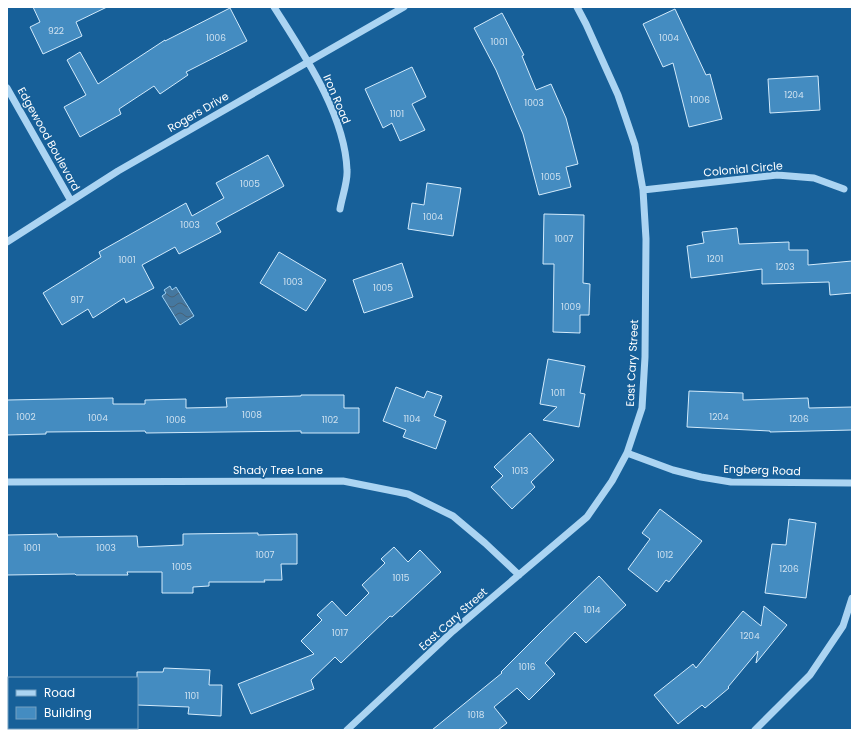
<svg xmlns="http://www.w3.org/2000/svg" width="859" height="737" font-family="Poppins,sans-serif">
	<defs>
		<pattern id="water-waves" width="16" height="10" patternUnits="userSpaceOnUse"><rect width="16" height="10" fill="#4578a0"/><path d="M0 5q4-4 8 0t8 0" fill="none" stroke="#486276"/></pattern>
	</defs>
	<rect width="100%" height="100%" fill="#176099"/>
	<path fill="url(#water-waves)" stroke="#9ed1f4" d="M170,286L172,290L176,287L194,316L180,325L162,296L166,293L164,290Z"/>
	<path fill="#448cc1" stroke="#d3ebfc" d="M33,7H107L76,22L82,36L43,54L30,27L40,22Z
		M230,8L247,41L186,72L188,75L160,94L154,86L119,109L121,114L80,137L64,107L86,95L67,60L80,52L98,84L165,40V41Z
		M675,9L706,75L710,74L722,119L689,127L673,63L663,67L643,24Z
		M502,13L524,55L522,56L536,90L551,84L566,118L578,164L566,167L571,187L539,195L523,134L496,70L474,28Z
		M412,67L426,97L412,104L425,130L400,141L392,123L383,128L365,89Z
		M818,76L820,110L770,113L768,79Z
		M268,155L284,186L216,223L221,232L179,254L175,247L142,265L154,288L126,303L124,298L93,318L88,309L62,325L43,293L101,257L99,252L186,203L192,216L224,198L216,183Z
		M427,183L461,188L453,236L408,229L412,203L424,205Z
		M544,214L584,215L583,283L590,284L589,315H580V333L553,332L554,264H543Z
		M737,228L739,244L789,242V250H808V265L852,261V293L830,295L829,282L762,284V269L691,278L687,246L704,243L702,232Z
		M279,252L326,280L306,311L260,283Z
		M402,263L413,297L364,313L353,280Z
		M548,359L585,366L580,393L585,394L579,427L543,420L557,407L540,404Z
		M396,387L424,398L427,391L442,396L434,416L446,421L436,449L403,437L406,430L383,421Z
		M689,391L743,393V400L808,398L809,408L852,407V430L770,432V431L687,427Z
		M301,395H344V408H359V433H301V431L146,433L145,431L46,432V434L7,435V400L113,398V404H145V400L186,399V408L227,407L226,398L301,396Z
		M530,433L554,460L531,482L535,487L512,509L491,487L503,476L494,467Z
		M660,509L702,541L669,582L666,580L657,592L628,569L650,539L642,533Z
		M789,519L816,523L806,598L765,593L772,544L786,545Z
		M258,533V535L297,534V564H281L282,580H264L265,582H209V586L193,587V593H162V572H127L128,575H76L75,574L7,575V535L57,534L58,537L137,536L138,547L183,545V534Z
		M394,547L408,562L420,550L441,572L392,617L390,616L341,663L335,657L311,680L314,689L251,714L238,684L314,654L301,641L322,620L317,615L332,601L346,616L369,593L362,585L385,563L381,559Z
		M599,576L626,605L586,643L575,632L545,663L555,674L529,700L517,688L494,707L507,723L498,730H432L502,673L501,672L545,628Z
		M764,606L787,625L756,663L758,651L728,687L729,688L705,708L702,705L678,724L654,695L693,664L696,668L743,611L761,626Z
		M164,668L210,670L209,685H222L221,716L188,714L189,707L137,705V672H163Z"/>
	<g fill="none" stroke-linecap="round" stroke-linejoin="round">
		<path stroke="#abd4f2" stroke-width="7" d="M274,7C303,53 345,114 347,170C348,181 342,197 340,209
			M7,88L71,201
			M643,190L777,175L814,178L844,189
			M7,242L118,171L404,7
			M627,453L673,470L701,477L731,482L852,483
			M7,482L343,481L408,494L453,516L485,543L519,575
			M347,730L453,631L587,517L612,481L627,453L642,408L645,357L646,239L643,190L635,145L618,95L586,24L577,7
			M755,730L810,675L843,626L852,598"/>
	</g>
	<g text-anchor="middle" stroke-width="3.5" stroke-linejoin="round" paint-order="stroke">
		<g font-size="9" fill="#d0e2f0">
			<text x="56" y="34">922</text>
			<text x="216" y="41">1006</text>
			<text x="669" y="41">1004</text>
			<text x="499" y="45">1001</text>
			<text x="794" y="98">1204</text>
			<text x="700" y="103">1006</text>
			<text x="534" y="106">1003</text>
			<text x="397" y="117">1101</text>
			<text x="551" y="180">1005</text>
			<text x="250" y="187">1005</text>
			<text x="433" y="220">1004</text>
			<text x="190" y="228">1003</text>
			<text x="564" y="242">1007</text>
			<text x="715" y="262">1201</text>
			<text x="127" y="263">1001</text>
			<text x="785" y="270">1203</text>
			<text x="293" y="285">1003</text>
			<text x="383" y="291">1005</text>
			<text x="77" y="303">917</text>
			<text x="571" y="310">1009</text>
			<text x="558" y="396">1011</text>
			<text x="252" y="418">1008</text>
			<text x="26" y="420">1002</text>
			<text x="719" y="420">1204</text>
			<text x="98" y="421">1004</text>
			<text x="412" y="422">1104</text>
			<text x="799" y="422">1206</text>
			<text x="176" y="423">1006</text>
			<text x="330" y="423">1102</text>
			<text x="520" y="474">1013</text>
			<text x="32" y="551">1001</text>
			<text x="106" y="551">1003</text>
			<text x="265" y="558">1007</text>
			<text x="665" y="558">1012</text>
			<text x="182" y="570">1005</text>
			<text x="789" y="572">1206</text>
			<text x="401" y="581">1015</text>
			<text x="592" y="613">1014</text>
			<text x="340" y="636">1017</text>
			<text x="750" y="639">1204</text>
			<text x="527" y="670">1016</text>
			<text x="192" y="699">1101</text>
			<text x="476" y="718">1018</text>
		</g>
		<g font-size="11" fill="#fff" stroke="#176099">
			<text transform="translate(337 99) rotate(67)" y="4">Iron Road</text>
			<text transform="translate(198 112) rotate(-30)" y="4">Rogers Drive</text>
			<text transform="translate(49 139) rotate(61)" y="4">Edgewood Boulevard</text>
			<text transform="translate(743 169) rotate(-5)" y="4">Colonial Circle</text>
			<text transform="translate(632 363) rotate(-87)" y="4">East Cary Street</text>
			<text x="278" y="474">Shady Tree Lane</text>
			<text transform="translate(762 470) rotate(2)" y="4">Engberg Road</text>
			<text transform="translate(453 619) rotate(-42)" y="4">East Cary Street</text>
		</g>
	</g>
	<rect width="859" height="737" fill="none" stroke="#ffffff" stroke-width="16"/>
	<rect x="8" y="677" width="130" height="52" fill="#176099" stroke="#74a0c2"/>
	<rect x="16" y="690" width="20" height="6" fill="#abd4f2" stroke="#74a0c2"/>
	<text x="44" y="697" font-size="12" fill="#ffffff">Road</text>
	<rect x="16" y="707" width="20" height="12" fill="#448cc1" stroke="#74a0c2"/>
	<text x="44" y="717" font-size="12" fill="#ffffff">Building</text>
</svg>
